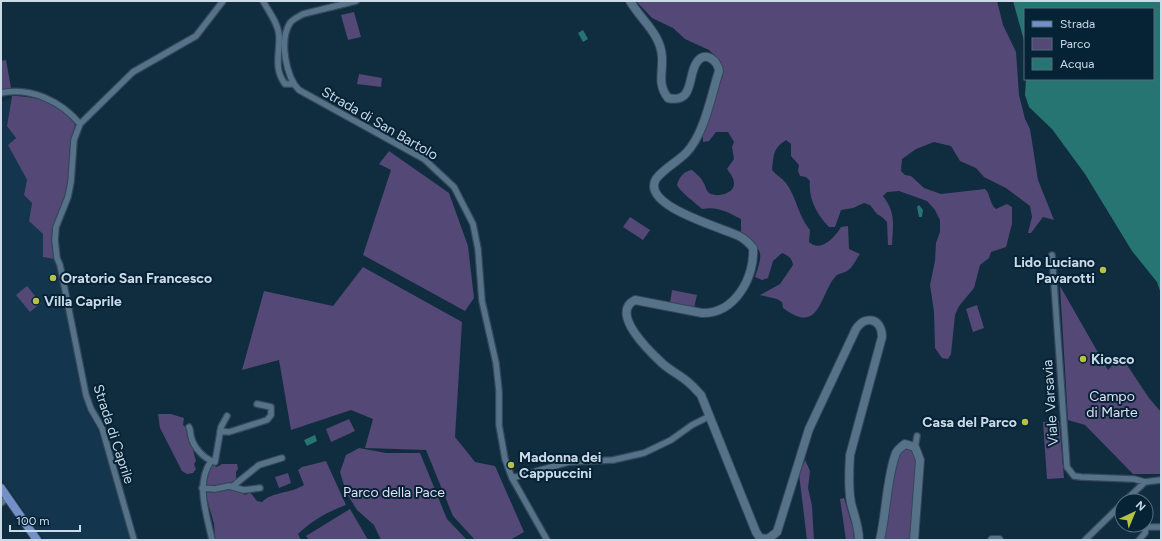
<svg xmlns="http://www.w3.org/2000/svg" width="1162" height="541" font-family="Figtree,sans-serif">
	<rect width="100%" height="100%" fill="#102c3f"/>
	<path fill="#13354e" d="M11,99L7,126L16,138L8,145L27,180L24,195L32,203L29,220L43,234V257L54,259L58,267L88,412L96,426L106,453L130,540H44L1,478V101Z"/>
	<path fill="#544877" d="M636,1H997L1003,25L1016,52L1019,95L1025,119L1030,129L1038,180L1054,220L1043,217L1031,233H1028L1032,217L1030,206L1006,188L984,177L976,168L960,161L951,146L934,142L916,149L902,159L901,171L905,175L911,176L924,188L941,194L985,189C991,195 989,203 996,209L1007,204L1012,207V224L1006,247L991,252L989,258L980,265L974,288L959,306L955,315L951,354L948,359L942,358L935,348L934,312L930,285L935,261L936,243L940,232V220L935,210L927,201L899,191L887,192L883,196C896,213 893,224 892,245H888L887,222L882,217L877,214L870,205L864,203L853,208L841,210L835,227H829C817,215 808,198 810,181L806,177L800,176L798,171L799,165L791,156V144L786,140C772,149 774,156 772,170C776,175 782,178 786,183C797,198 798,216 810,230L809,242C821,253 835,237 841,227L848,226L849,249L860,254C856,259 853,268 847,271C844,273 839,273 836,276C820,292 821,337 783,308L782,302L777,299L760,295L780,284L793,265C792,258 789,256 782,253L773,261L768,278L762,280L755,277C765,248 761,252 741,232V219C727,212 718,206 702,209C696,203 680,192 677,185C679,177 684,171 692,170C696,174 701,177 703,182C706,186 705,189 709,193C717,198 735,194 734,183C734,178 730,173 727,169L734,159L732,147L734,142L728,132H716L709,141L703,142V135L723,75L721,62L709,50L685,39L673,28L652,18Z
		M354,12L361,37L348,40L341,15Z
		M6,60L11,88L1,90V61Z
		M359,74L382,78L381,87L357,84Z
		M12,96C32,96 65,102 74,122C77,129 71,139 70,146C68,159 70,172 68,185C66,200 57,212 54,226C51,237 53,248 54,259L43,257V234L29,221L32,203L24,195L27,180L8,145L16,138L7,126Z
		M389,151L449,193L468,246L474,298L465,311L363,255L391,170L379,164Z
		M630,217L650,230L643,240L623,227Z
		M363,267L462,322L455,437L475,462L495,466L524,532L510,540H475L453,516L426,450L365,448L373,419L351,410L291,430L279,360L242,370L264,291L333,306Z
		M27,286L41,303L30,312L16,295Z
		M1060,286L1108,370L1121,356L1149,398L1161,412V474H1133L1085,425L1068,420Z
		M672,290L697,295L694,308L670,303Z
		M977,305L984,328L973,332L966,309Z
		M158,414H171L184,418L183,425L188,429L194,446L193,450L196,461L194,464L196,469L193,473L187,474L182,471L160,428Z
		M349,419L355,431L331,442L326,429Z
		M1059,421L1064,478L1047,479L1043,422Z
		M359,448L386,453H420L447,519L467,540H381L374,525L357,510L346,492L340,472L346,455Z
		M908,449L913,452L916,457L911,540H883L899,452L902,450Z
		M805,460L810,471L808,488L812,506L814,540H807L799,474Z
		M326,461L346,505C329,511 311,521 298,534L301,540H215C214,535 215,529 214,524C209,503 199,485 212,465L217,467L222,464H237L238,469L236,472C236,480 238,491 245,495L250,492L257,501L262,502C273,491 290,494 304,485L298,470L302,467Z
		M288,473L291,483L279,488L275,477Z
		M844,498L853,528L854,540H846L840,499Z
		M350,509L368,540H309L306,536Z"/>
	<path fill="#277572" d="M1013,1H1161V294L1157,282L1132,251L1085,174L1052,129L1029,107L1025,95L1026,79H1153V9H1025V44Z
		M583,30L588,39L583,42L578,33Z
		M919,205L923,210L922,217H919L917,207Z
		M315,435L317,441L307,446L304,440Z"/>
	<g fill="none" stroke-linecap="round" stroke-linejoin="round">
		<g stroke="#354758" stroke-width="8">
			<path id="street" d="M263,1C269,12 278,23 279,35C280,53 273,68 285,84H293
				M356,1L303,14C298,17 293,19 290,23C279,40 286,77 299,90L424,159L454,187L473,224L478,249L482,301L496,363L499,391V425L505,459L512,478L547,540
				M1,93C31,87 61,101 80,124
				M1052,255L1067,467L1074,476L1081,477L1134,479L1145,482
				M189,427C191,431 190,432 191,436C193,447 204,459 215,462L221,427L227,416
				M220,431L229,432L267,420L271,415V407L257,404
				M915,447L917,436
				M211,461C195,484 207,515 212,540
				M512,478L569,462L613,460L644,453L671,440L692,425L710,416
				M233,486L259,465L282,458
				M202,488L215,489L229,486L244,490L260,488
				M1125,501L1145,482L1161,480
				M1,503L8,498
				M1144,525L1146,527H1161
				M134,540L102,428L91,409L86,395L60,265L57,258L55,240L56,227L68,197L71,182L74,140L80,124L133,72L196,36L223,1
				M1085,540L1122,504
				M1139,540L1145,533L1146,527"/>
		</g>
		<g stroke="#354758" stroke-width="10">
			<path id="secondary" d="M630,1C641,20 661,34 662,57C663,73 657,84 668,98C695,104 687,75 697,62C705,50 718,61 719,71C711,96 704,135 686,153C677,162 663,169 656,179C640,206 723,228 739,236C745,239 749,243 753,248C755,277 735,314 702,313L635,300C609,313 650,352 663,364C671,371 680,375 688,382C693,386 697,391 701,395L756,532L760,538L768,539L777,532L809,429L856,329C866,314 882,319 882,337L850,455C849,471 848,487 851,503C854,515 859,527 859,540
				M880,540C886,515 887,475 896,453C898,449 901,447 905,444L915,447L920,460L914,540
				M992,540H999"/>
		</g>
		<g stroke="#354758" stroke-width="10">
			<path id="primary" d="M1,488L37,540"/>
		</g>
		<use href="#street" stroke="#557289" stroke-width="5.5"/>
		<use href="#secondary" stroke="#557289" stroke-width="8"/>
		<use href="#primary" stroke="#7490ca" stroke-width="8"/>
	</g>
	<g fill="#b7c148" stroke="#062235" stroke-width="1.5">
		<circle cx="1103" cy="270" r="4"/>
		<circle cx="53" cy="278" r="4"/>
		<circle cx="36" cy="301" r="4"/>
		<circle cx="1083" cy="359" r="4"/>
		<circle cx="1025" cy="422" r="4"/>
		<circle cx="511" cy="465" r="4"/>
	</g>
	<g text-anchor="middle" stroke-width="4" stroke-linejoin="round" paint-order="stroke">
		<g font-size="14" fill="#cbdae8" stroke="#062235">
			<text transform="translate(380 123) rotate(30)" y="5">Strada di San Bartolo</text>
			<text transform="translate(1050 403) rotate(-94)" y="5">Viale Varsavia</text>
			<text transform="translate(114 434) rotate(72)" y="5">Strada di Caprile</text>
		</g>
		<g font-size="14" font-weight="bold" fill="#cbdae8" stroke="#062235" text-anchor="start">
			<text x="1095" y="267" text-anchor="end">Lido Luciano<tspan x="1095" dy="16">Pavarotti</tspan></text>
			<text x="61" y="283">Oratorio San Francesco</text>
			<text x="44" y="306">Villa Caprile</text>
			<text x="1091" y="364">Kiosco</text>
			<text x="1017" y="427" text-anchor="end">Casa del Parco</text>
			<text x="519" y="462">Madonna dei<tspan x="519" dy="16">Cappuccini</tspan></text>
		</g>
		<g font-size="14" fill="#e3dff6" stroke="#062235">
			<text x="1112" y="401">Campo<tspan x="1112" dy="16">di Marte</tspan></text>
			<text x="394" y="497">Parco della Pace</text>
		</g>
	</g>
	<rect width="1162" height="541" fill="none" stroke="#cbdae8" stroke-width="4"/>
	<rect x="1024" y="8" width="130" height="72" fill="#062235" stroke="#556c7d"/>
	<rect x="1032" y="21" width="20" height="6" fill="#7490ca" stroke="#556c7d"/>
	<text x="1060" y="28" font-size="12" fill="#cbdae8">Strada</text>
	<rect x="1032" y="38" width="20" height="12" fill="#544877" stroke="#556c7d"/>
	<text x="1060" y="48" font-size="12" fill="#cbdae8">Parco</text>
	<rect x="1032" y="58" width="20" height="12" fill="#277572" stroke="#556c7d"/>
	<text x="1060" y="68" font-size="12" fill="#cbdae8">Acqua</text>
	<g transform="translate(1134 513) rotate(44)"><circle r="19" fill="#062235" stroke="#556c7d"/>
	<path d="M0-3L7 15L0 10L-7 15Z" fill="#b7c148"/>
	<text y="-6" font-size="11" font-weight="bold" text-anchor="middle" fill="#cbdae8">N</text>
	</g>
	<path d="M10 525v6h70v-6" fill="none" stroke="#cbdae8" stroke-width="2"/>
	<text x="16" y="525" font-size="12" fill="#cbdae8" stroke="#062235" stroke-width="3" paint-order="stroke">100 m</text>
</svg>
